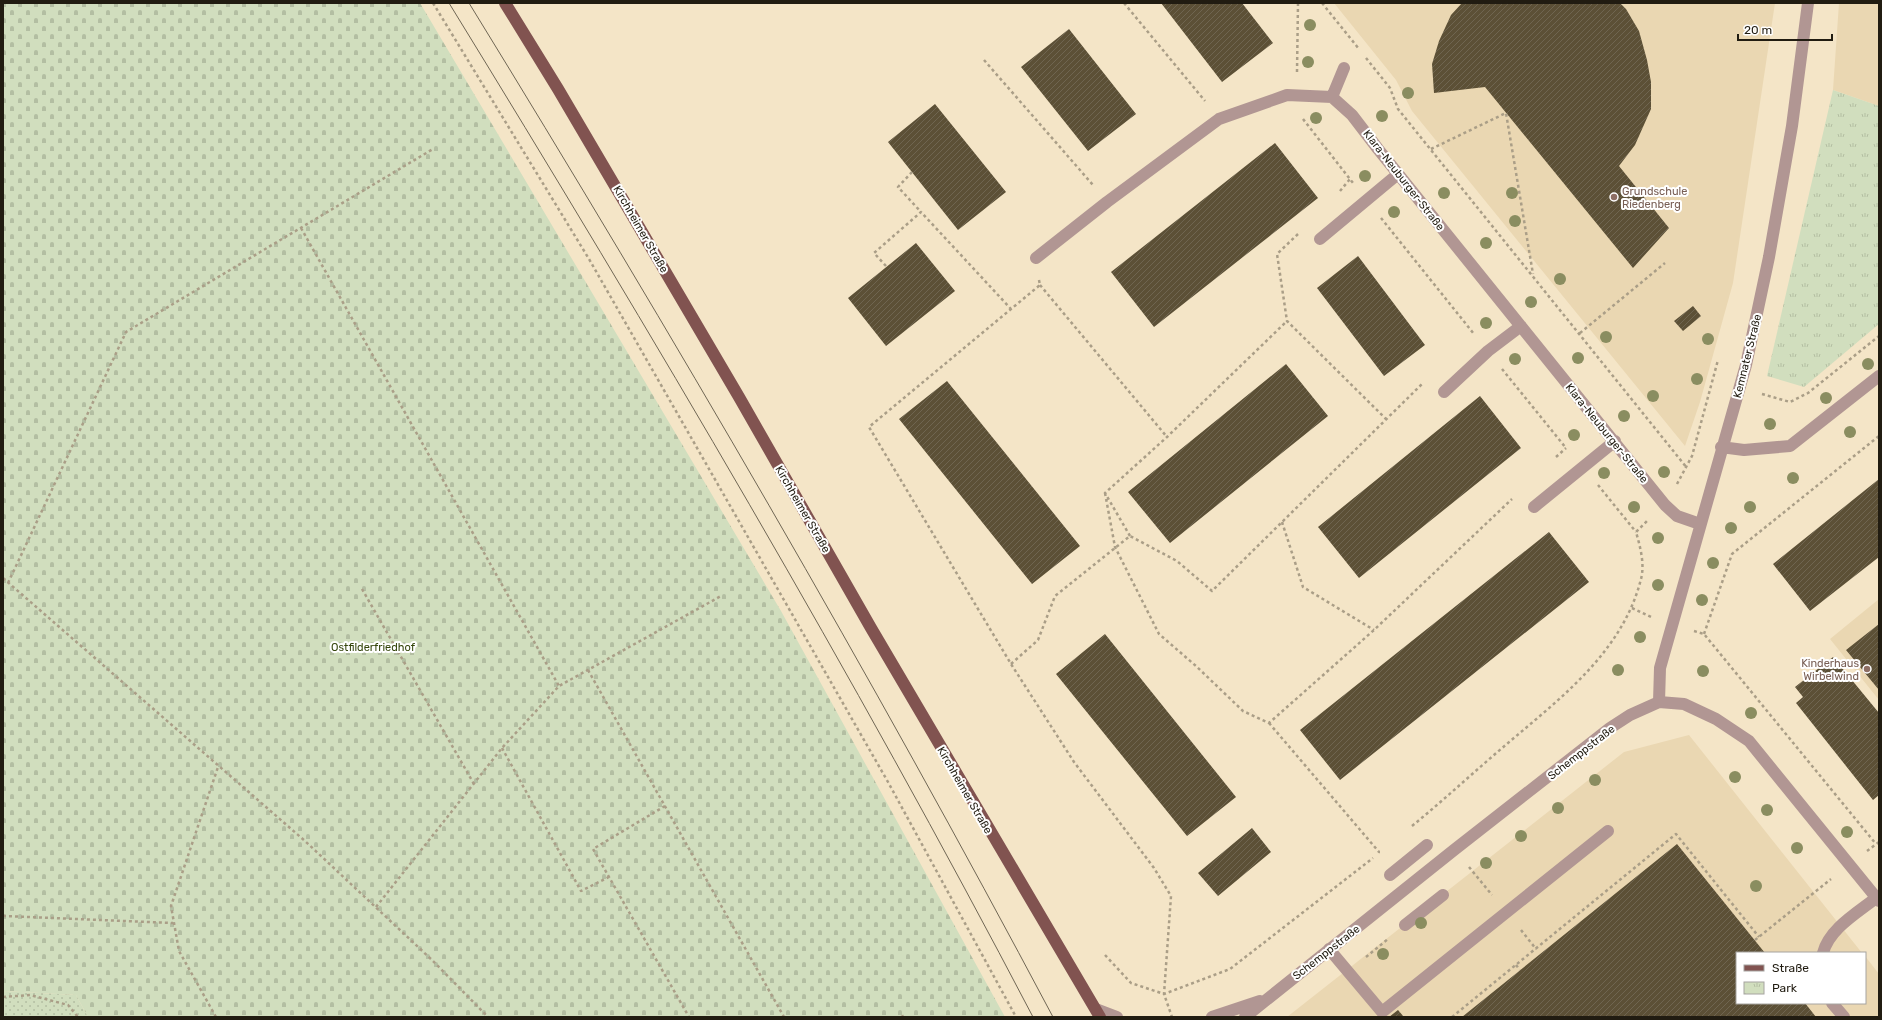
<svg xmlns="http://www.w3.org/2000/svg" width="1882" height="1020" font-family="Rubik,sans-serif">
	<defs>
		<pattern id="cemetery-stones" width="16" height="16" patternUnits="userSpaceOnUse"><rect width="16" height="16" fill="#d1debe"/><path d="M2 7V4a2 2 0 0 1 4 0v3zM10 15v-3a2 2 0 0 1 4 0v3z" fill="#b3bea2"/></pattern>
		<pattern id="park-tufts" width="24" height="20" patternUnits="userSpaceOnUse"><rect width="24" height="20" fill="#d1debe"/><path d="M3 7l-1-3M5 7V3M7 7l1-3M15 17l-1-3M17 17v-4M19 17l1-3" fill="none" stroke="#b3bea2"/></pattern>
		<pattern id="garden-dots" width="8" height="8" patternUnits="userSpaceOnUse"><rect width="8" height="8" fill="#d1debe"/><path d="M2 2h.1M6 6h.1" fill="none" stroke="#b3bea2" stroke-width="1.8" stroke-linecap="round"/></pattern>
		<pattern id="building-hatch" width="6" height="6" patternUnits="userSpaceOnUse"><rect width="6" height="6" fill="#5c5036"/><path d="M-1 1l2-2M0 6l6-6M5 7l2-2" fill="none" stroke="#6f6550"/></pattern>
	</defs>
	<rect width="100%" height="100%" fill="#f4e5c7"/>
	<path fill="#ead7b2" d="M1334,3H1775L1733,283L1700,402L1685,446L1412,111L1396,80Z
		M1839,3H1879V106L1833,90Z
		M1879,599V700L1830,639Z
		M1689,735L1862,953H1737V1003H1865V956L1879,974V1017H1287L1624,752Z"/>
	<path fill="url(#cemetery-stones)" d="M3,3H420L781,611L1005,1017H88L76,995L3,991Z"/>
	<path fill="url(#park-tufts)" d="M1833,90L1879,106V324L1804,387L1767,376Z"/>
	<path fill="url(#garden-dots)" d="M3,991L76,995L88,1017H3Z"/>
	<path fill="url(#building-hatch)" d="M1161,3H1242L1273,43L1222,82Z
		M1462,3H1620L1626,9L1639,31L1647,60L1651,82V109L1635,145L1619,166L1669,228L1633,268L1485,87L1434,93L1432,64L1439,41L1451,15Z
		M1069,29L1136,114L1088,151L1021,67Z
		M935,104L1006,192L958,230L888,142Z
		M1275,143L1318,198L1154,327L1111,272Z
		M916,243L955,291L886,346L848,298Z
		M1358,256L1425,345L1384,376L1317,288Z
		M1693,306L1701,316L1683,331L1674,321Z
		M1286,364L1328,416L1170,543L1128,492Z
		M947,381L1080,546L1032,584L899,419Z
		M1480,396L1521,448L1359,578L1318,527Z
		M1879,479V557L1810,611L1773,564Z
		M1549,532L1589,582L1340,780L1300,730Z
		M1879,624V690L1846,650Z
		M1105,634L1236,797L1187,836L1056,674Z
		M1833,657L1879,713V795L1873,800L1796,703L1803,697L1795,687Z
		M1252,828L1271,852L1218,896L1198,873Z
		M1677,844L1765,953H1737V1003H1805L1816,1017H1462Z
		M1398,1010L1404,1017H1389Z"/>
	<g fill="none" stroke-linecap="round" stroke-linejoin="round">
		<path stroke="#aa9e87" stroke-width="2.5" stroke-dasharray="3 3" stroke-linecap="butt" d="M433,3L589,259L888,782L1016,1017
			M1124,3L1205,101
			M1322,3L1359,49
			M1366,58L1390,88L1398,109L1687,468
			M984,60L1093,185
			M1297,72L1298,3
			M1303,119L1353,183
			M1431,149L1506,113L1533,274
			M912,172L898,187L921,212
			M1340,191L1350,179
			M1381,218L1474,334
			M301,228L559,686
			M1298,234L1277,254L1287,321L1386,419
			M886,266L874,253L921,212L1011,309
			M1039,280L1040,285L869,427L1011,664L1074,762L1154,868L1171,896L1164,994L1172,1017
			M1040,285L1167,437
			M1580,333L1665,263
			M1502,369L1566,448
			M1762,394L1790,402L1808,393L1879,336
			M1556,457L1566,448
			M1677,484L1692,456L1718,360
			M1598,485L1636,532
			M1105,493L1115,547L1159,634L1196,666L1243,711L1269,723L1374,630L1512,499
			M1282,522L1303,587L1374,630
			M1130,536L1105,493L1167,437L1287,321
			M3,578L305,841L432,960L488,1017
			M8,583L126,332L433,149
			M362,589L474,784
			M1632,608L1651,617
			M1694,631L1704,634L1876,844
			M1704,634L1732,554L1879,436
			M1011,664L1038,640L1055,596L1130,536L1177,561L1212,591L1422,384
			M588,670L784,1017
			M1269,723L1379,852H1380
			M502,748L581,891L609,877
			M665,806L593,849L689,1017
			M1412,826C1445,799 1476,770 1508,743C1562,697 1623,651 1641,579C1645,564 1640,546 1636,532L1648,520
			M1867,851L1879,842
			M1469,867L1492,895
			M376,907L502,748L559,686L721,596
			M3,916L173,923
			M1521,930L1536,949
			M1755,940L1831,879
			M1105,955L1131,983L1164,994L1230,969L1373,858
			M1366,957L1388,939
			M1516,965L1520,970
			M3,997L30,995L68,1005L78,1017
			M216,1017L179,951L171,906L218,767
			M901,1017L905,1015
			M1452,1017L1676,834L1759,937"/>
		<path stroke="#b19693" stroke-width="12" d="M1332,97L1344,68
			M1320,239L1398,174
			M1036,258L1107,202L1219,119L1287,95L1332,97L1352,115L1378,149L1665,505L1677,516L1700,524
			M1444,392L1488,351L1521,326
			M1721,447L1744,450L1790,446L1879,376
			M1534,507L1615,441
			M1659,702L1660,668L1746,365L1769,257L1792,126L1808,3
			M1390,875L1427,845
			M1405,925L1443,895
			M1329,949L1382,1012L1608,831
			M1823,953C1829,929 1857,913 1876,898
			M1832,1003L1844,1017
			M1096,1009L1117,1017
			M1212,1017L1260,1001
			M1245,1017L1454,850L1610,728L1630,715L1659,702L1684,704L1716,719L1749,741L1879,901"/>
		<path stroke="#815350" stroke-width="12" d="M505,3L558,89L739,397L871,628L1100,1017"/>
		<path stroke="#6f6654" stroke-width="1" d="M449,3C653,335 852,671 1033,1017
			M469,3C673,335 870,672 1053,1017"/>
	</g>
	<g fill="#8a8d60">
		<circle cx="1310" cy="25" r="6"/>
		<circle cx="1308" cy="62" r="6"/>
		<circle cx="1408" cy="93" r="6"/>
		<circle cx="1382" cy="116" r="6"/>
		<circle cx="1316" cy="118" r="6"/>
		<circle cx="1365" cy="176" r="6"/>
		<circle cx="1444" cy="193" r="6"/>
		<circle cx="1512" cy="193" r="6"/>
		<circle cx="1394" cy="212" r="6"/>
		<circle cx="1515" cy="221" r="6"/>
		<circle cx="1486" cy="243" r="6"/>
		<circle cx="1560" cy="279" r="6"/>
		<circle cx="1531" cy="302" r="6"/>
		<circle cx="1486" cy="323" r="6"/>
		<circle cx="1606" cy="337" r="6"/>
		<circle cx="1708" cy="339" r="6"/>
		<circle cx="1578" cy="358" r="6"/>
		<circle cx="1515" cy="359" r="6"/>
		<circle cx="1868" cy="364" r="6"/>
		<circle cx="1697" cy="379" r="6"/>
		<circle cx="1653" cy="396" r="6"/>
		<circle cx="1826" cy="398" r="6"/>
		<circle cx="1624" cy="416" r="6"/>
		<circle cx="1770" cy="424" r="6"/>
		<circle cx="1850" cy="432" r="6"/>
		<circle cx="1574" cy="435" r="6"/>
		<circle cx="1664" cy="472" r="6"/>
		<circle cx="1604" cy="473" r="6"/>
		<circle cx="1793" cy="478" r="6"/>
		<circle cx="1634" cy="507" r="6"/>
		<circle cx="1750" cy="507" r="6"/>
		<circle cx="1731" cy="528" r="6"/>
		<circle cx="1658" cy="538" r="6"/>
		<circle cx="1713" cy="563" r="6"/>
		<circle cx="1658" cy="585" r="6"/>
		<circle cx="1702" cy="600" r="6"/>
		<circle cx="1640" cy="637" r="6"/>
		<circle cx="1618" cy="670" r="6"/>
		<circle cx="1703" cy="671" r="6"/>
		<circle cx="1751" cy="713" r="6"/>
		<circle cx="1735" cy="777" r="6"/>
		<circle cx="1595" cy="780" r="6"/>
		<circle cx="1558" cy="808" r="6"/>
		<circle cx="1767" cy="810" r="6"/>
		<circle cx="1847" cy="832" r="6"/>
		<circle cx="1521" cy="836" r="6"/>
		<circle cx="1797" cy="848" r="6"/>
		<circle cx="1486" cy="863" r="6"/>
		<circle cx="1756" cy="886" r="6"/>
		<circle cx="1421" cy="923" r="6"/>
		<circle cx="1383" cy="954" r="6"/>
	</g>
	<g fill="#8d6e63" stroke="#fff" stroke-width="1.5">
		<circle cx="1614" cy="197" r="4"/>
		<circle cx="1867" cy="669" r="4"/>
	</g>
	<g text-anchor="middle" stroke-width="4" stroke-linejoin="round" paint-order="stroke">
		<g font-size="11" fill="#211c11" stroke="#fff">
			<text transform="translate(1404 180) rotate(52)" y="4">Klara-Neuburger-Straße</text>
			<text transform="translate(641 229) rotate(60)" y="4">Kirchheimer Straße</text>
			<text transform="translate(1747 356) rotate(-76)" y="4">Kemnater Straße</text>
			<text transform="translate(1607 433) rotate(51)" y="4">Klara-Neuburger-Straße</text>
			<text transform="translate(803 509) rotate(60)" y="4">Kirchheimer Straße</text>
			<text transform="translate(1581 752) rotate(-38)" y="4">Schemppstraße</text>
			<text transform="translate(965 790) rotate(60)" y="4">Kirchheimer Straße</text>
			<text transform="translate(1326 952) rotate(-38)" y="4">Schemppstraße</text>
		</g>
		<g font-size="11" fill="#785e54" stroke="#fff" text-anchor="start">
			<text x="1622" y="195">Grundschule<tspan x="1622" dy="13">Riedenberg</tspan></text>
			<text x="1859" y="667" text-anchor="end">Kinderhaus<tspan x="1859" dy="13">Wirbelwind</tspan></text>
		</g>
		<g font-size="11" fill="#34450b" stroke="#fff">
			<text x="373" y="651">Ostfilderfriedhof</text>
		</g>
	</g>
	<rect width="1882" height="1020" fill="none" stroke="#211c11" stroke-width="8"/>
	<rect x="1736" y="952" width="130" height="52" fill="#ffffff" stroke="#a6a4a0"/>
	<rect x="1744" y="965" width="20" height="6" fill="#815350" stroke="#a6a4a0"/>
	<text x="1772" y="972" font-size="12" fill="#211c11">Straße</text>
	<rect x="1744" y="982" width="20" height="12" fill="url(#park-tufts)" stroke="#a6a4a0"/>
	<text x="1772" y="992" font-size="12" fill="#211c11">Park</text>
	<path d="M1738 34v6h94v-6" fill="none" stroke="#211c11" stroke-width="2"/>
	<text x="1744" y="34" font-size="12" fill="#211c11" stroke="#ffffff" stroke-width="3" paint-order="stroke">20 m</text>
</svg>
